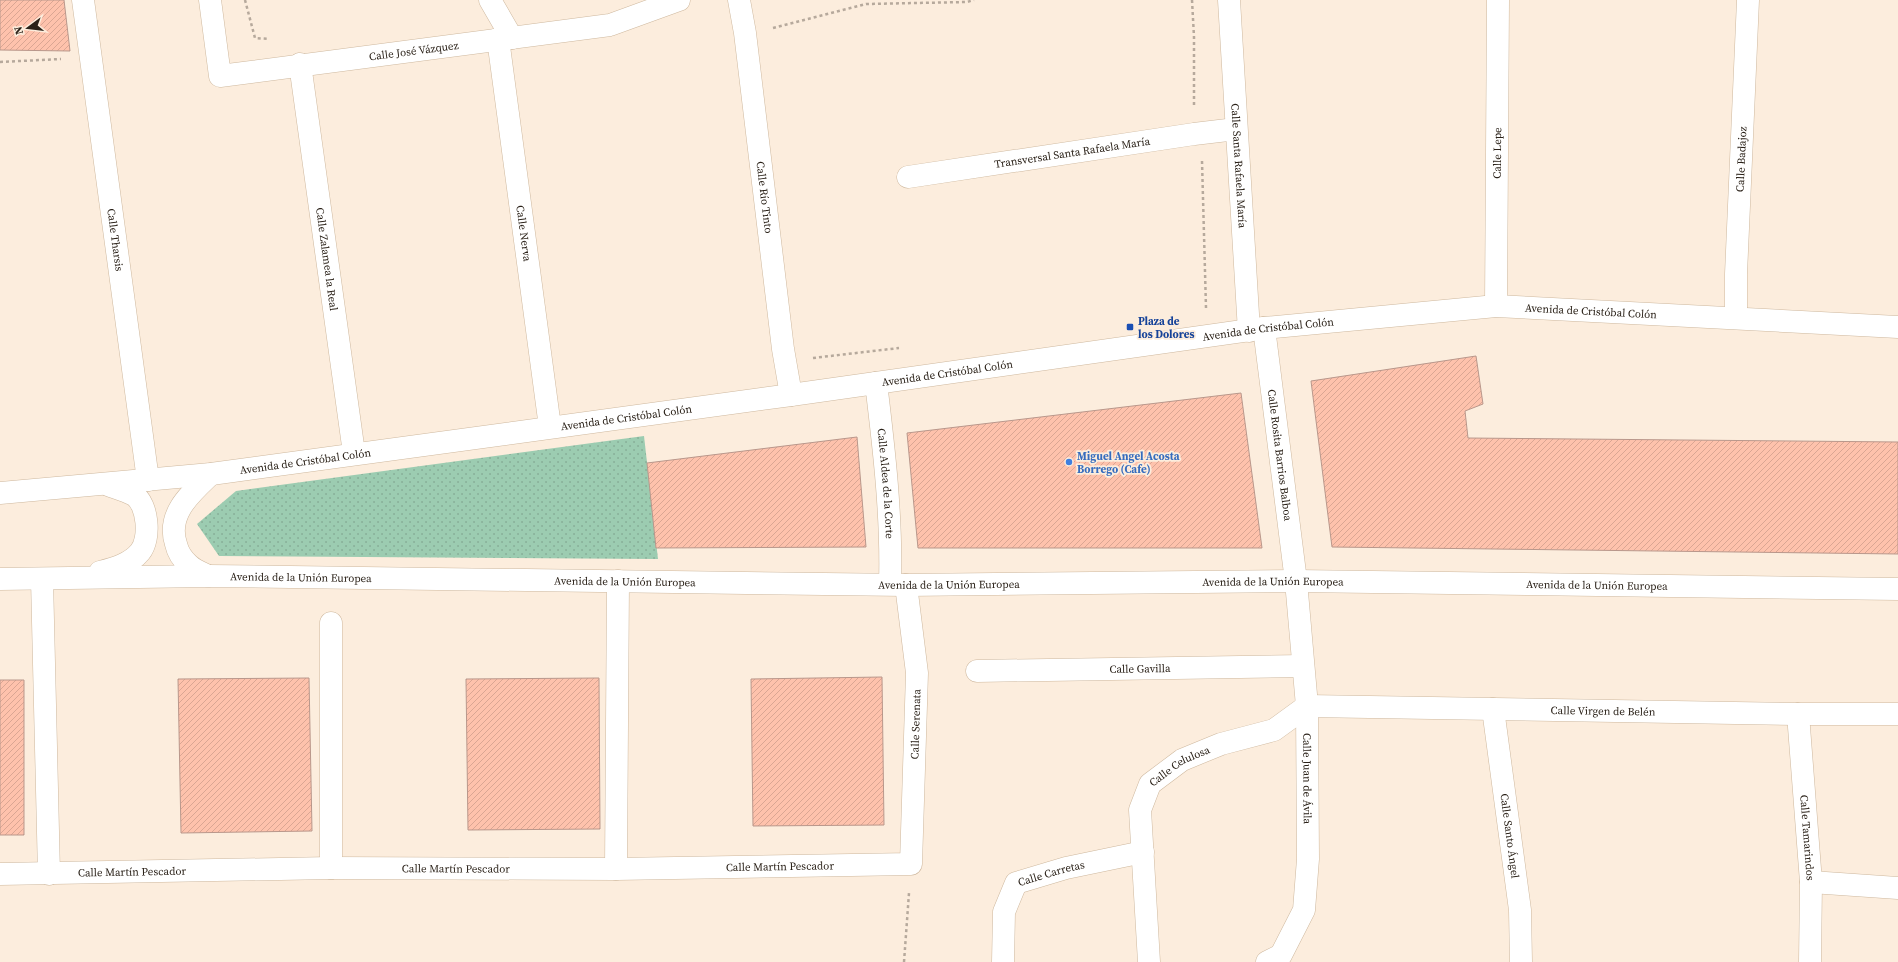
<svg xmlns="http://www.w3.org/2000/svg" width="1898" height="962" font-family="'Source Serif 4',serif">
	<defs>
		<pattern id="park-dots" width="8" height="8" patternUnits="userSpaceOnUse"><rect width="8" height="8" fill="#9cccb1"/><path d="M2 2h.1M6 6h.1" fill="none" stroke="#87af98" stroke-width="1.8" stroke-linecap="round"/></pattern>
		<pattern id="building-hatch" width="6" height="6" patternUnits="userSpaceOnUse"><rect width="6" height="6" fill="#fec2ac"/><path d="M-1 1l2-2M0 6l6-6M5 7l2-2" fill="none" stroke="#daa693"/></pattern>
	</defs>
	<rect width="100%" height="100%" fill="#fceddd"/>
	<path fill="url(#park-dots)" d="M644,436L658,559L219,556L197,524L236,491Z"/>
	<path fill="url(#building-hatch)" stroke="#b9978b" d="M0,0H64L70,51L0,50Z
		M1476,356L1483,404L1465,411L1468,438L1898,442V554L1332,547L1311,381Z
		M1241,393L1262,548H918L907,433Z
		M857,437L866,547L656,548L647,463Z
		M882,677L884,825L753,826L751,679Z
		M309,678L312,831L181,833L178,679Z
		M599,678L600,829L468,830L466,679Z
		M0,680H24V835H0Z"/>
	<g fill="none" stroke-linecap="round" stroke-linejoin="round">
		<g stroke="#ceb89e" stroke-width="23">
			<path id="pedestrian" d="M42,579L49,874
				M331,868V623
				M616,869L618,581"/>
		</g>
		<g stroke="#ceb89e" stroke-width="23">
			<g id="minor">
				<path id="s1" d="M210,0L220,76L610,25L679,0"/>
				<path d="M490,0L512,38"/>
				<path id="s2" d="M739,0L745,33L783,349L791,395"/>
				<path id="s3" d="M1229,0L1249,331"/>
				<path id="s4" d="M498,39L550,427"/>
				<path id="s5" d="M300,64L354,453"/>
				<path id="s6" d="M908,177L1194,134L1236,129"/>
				<path id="s7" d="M1496,306L1498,0"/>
				<path id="s8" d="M1736,318V274L1748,0"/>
				<path id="s9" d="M876,383C884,449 892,517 890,584"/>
				<path id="s10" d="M977,671L1303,666"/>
				<path id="s11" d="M1493,709L1520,910L1521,962"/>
				<path id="s12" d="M1798,714L1811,882L1810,962"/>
				<path id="s13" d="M0,874L331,868L616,869L911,864L917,673L906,585"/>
				<path d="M1811,882L1898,888"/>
				<path id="s14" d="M1003,962L1004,912L1016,883L1066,868L1143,852"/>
				<path id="s15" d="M1149,962L1140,810L1150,784L1182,760L1221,744L1274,730L1307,706L1798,714H1898"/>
			</g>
		</g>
		<g stroke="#ceb89e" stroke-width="23">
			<g id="tertiary">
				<path id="s16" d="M83,0L148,480"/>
				<path id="s17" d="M1264,328L1296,581L1307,706L1308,859L1304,910L1281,955L1267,962"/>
			</g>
		</g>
		<g stroke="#ceb89e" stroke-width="23">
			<g id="secondary">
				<path id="s18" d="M0,493L211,474L791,395L1264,328L1496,306L1898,327"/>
				<path d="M100,572C115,568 130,564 140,552C151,539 148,504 134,495C126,491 116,488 108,485"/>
				<path d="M208,576C202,573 194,570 189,565C182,559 178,553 176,544C166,514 191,493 211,474"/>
				<path id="s19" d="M0,579L208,576L906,585L1296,581L1898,589"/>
			</g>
		</g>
		<path stroke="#b6a99c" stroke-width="2.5" stroke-dasharray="3 3" stroke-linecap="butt" d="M245,0L255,38L269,39
			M1192,0L1194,37V105
			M773,28L866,4L967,2L974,0
			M0,62L61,59
			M1202,161L1206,308
			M813,358L899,348
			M904,962L909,893"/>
		<use href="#pedestrian" stroke="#fff" stroke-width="22"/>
		<use href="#minor" stroke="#fff" stroke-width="22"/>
		<use href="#tertiary" stroke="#fff" stroke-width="22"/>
		<use href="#secondary" stroke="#fff" stroke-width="22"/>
	</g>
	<rect fill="#1a4fb4" stroke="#fceddd" stroke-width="1.5" x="1126" y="323" width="8" height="8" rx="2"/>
	<circle fill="#3f7fe0" stroke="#fceddd" stroke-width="1.5" cx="1069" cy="462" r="4"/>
	<g text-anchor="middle" stroke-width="3.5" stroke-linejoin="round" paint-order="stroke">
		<g font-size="11" fill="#2a2118" stroke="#fceddd">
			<text dy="4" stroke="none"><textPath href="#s1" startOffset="272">Calle José Vázquez</textPath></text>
			<text dy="4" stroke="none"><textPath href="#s6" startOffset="166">Transversal Santa Rafaela María</textPath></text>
			<text dy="4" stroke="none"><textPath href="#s7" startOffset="153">Calle Lepe</textPath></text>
			<text dy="4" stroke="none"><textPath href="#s8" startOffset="159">Calle Badajoz</textPath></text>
			<text dy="4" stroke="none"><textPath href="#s3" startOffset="166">Calle Santa Rafaela María</textPath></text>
			<text dy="4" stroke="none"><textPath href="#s2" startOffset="199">Calle Río Tinto</textPath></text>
			<text dy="4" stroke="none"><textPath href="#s4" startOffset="196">Calle Nerva</textPath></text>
			<text dy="4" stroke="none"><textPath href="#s16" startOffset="242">Calle Tharsis</textPath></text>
			<text dy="4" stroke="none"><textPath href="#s5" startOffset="197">Calle Zalamea la Real</textPath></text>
			<text dy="4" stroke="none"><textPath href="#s18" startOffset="1603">Avenida de Cristóbal Colón</textPath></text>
			<text dy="4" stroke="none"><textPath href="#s18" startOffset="1279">Avenida de Cristóbal Colón</textPath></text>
			<text dy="4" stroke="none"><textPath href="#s18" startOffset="955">Avenida de Cristóbal Colón</textPath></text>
			<text dy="4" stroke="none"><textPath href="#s18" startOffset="631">Avenida de Cristóbal Colón</textPath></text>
			<text dy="4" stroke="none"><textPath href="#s17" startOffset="128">Calle Rosita Barrios Balboa</textPath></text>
			<text dy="4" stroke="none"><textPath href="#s18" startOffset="307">Avenida de Cristóbal Colón</textPath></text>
			<text dy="4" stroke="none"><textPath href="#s9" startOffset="101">Calle Aldea de la Corte</textPath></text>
			<text dy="4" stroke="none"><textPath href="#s19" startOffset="301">Avenida de la Unión Europea</textPath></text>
			<text dy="4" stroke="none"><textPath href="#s19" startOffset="625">Avenida de la Unión Europea</textPath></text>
			<text dy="4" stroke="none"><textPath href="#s19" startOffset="1273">Avenida de la Unión Europea</textPath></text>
			<text dy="4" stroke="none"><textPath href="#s19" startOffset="949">Avenida de la Unión Europea</textPath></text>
			<text dy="4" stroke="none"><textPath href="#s19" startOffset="1597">Avenida de la Unión Europea</textPath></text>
			<text dy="4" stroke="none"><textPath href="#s10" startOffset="163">Calle Gavilla</textPath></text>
			<text dy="4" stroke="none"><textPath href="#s15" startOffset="654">Calle Virgen de Belén</textPath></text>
			<text dy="4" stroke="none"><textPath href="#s13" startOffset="1051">Calle Serenata</textPath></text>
			<text dy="4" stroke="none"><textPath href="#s15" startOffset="215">Calle Celulosa</textPath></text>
			<text dy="4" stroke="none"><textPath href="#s17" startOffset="453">Calle Juan de Ávila</textPath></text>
			<text dy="4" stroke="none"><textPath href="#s11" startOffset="128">Calle Santo Ángel</textPath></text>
			<text dy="4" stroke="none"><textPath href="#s12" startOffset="124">Calle Tamarindos</textPath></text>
			<text dy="4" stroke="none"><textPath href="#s13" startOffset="780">Calle Martín Pescador</textPath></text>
			<text dy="4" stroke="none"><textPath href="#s13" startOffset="456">Calle Martín Pescador</textPath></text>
			<text dy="4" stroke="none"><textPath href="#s13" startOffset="132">Calle Martín Pescador</textPath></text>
			<text dy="4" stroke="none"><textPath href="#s14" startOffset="118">Calle Carretas</textPath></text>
		</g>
		<g font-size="11" font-weight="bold" fill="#164399" stroke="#fceddd" text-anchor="start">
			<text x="1138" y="325">Plaza de<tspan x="1138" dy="13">los Dolores</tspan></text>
		</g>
		<g font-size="11" font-weight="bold" fill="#366cbe" stroke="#fceddd" text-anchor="start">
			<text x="1077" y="460">Miguel Angel Acosta<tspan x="1077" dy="13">Borrego (Cafe)</tspan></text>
		</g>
	</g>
	<g transform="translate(28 28) rotate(255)" stroke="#fceddd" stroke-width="3" paint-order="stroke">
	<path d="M0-3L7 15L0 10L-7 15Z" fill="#2a2118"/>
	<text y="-6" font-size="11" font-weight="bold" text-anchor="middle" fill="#2a2118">N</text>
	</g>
</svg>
